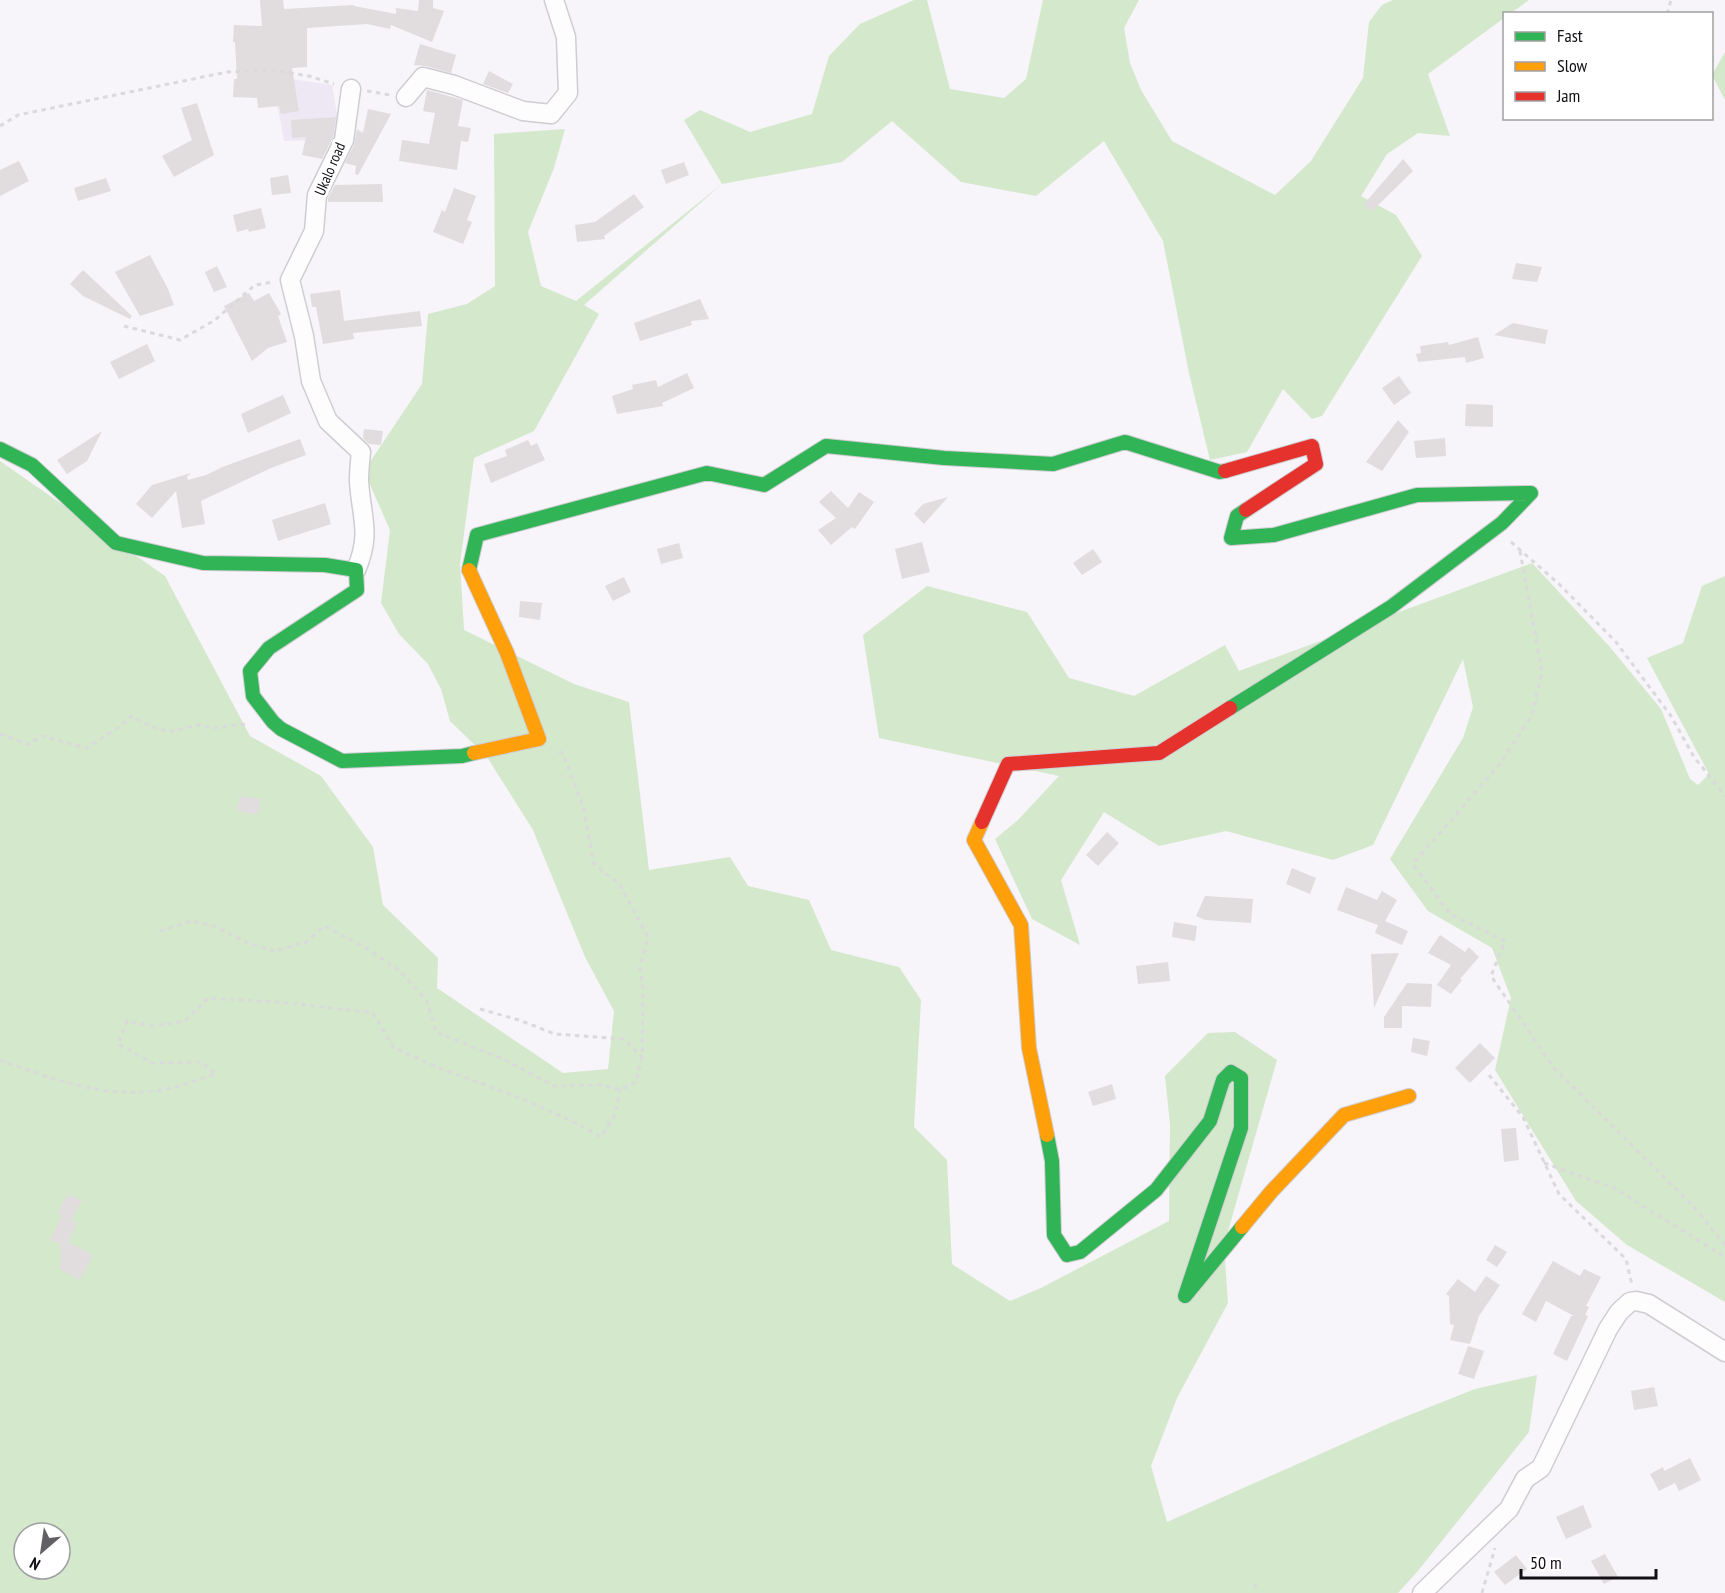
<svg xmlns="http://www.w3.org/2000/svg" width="1725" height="1593" font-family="'PT Sans Narrow',sans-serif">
	<rect width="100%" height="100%" fill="#f7f4fa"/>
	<path fill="#eee8f5" d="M272,76L332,85L341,139L284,141Z"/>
	<path fill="#d4e8cc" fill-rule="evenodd" d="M914,0H927L950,89L1004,98L1026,79L1043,0H1139L1124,28L1130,63L1141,90L1172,141L1275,195L1311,161L1363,78L1369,22L1382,5L1393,0H1529L1511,13L1504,14V18L1428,74L1450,136L1418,133L1387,154L1361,196L1396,215L1422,256L1322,416L1312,419L1283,389L1247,452L1210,460L1189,373L1163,241L1104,141L1036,196L961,182L892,121L842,162L722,184L584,305L599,314L534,431L474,458L460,564L464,630L574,684L629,702L649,870L730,857L748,886L809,900L831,950L899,967L921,1000L914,1127L947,1160L952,1264L1010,1301L1041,1288L1169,1221L1170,1124L1165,1076L1208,1033L1235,1032L1277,1060L1224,1245L1228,1303L1177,1398L1151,1466L1167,1522L1392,1422L1475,1389L1537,1375L1529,1432L1417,1572L1398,1593H0V461L165,576L250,736L321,776L373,847L383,905L438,958L437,988L563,1073L608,1069L614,1011L585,957L533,830L487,757L450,721L441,689L428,664L399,634L381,603L390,530L364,471L422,384L428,314L467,304L495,286L494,134L565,129L554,168L528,232L541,286L576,301L722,184L684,120L700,110L750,132L812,114L829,56L860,24ZM24,1533H60V1569H24Z
		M1725,52V100L1712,75Z
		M1532,563L1609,646L1661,709L1690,779L1698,785L1709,774L1647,658L1683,643L1702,586L1725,576V1302L1627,1245L1576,1201L1495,1070L1511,998L1492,948L1428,911L1390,859L1463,738L1473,707L1463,659L1373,845L1333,860L1226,831L1159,846L1104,812L1061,880L1080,945L1032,919L995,839L1018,820L1059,776L879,738L863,635L927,586L1027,612L1069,678L1134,696L1225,645L1239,671Z"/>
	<path fill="#e1dcde" d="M260,0H283L284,9L354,5V6L396,14V8L418,11L419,0H433V8L444,11L432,42L391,25L390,29L367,24L307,28V67L292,68L299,111L281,114L279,106L258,108L257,98L233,97L234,79H237L235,42H233L234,25L262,26Z
		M420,44L456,55L451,73L426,66L414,65Z
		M489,71L513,84L508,93L483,84Z
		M427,90L463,100L458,126L471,128L468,142L461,141L457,170L399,161L402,140L429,144L435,113L423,111Z
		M197,103L214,155L174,177L162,156L192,140L181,108Z
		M368,109L391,114L358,175L355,174L356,166L345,163L354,145L357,129L363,133Z
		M336,117L333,137L322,159L302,155L306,137L292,138L291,120Z
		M1403,159L1413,171L1371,212L1364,204Z
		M19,161L29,181L0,196V170Z
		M684,162L689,175L666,184L661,170Z
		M288,175L291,193L272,195L270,178Z
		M106,178L111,191L78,201L74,188Z
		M382,184L383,202H328V198L335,185Z
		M454,188L476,196L467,220L472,222L463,244L433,232L442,210L445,212Z
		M634,194L644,207L604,236L605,239L577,242L575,225L595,222Z
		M261,208L266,228L249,232L248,229L237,232L233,215Z
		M150,255L168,289L174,305L140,316L115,272Z
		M1516,263L1542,267L1537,282L1512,279Z
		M217,266L227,287L214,292L205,272Z
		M83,270L132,316L130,319L83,296L70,284Z
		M340,290L344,321L420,311L422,326L353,333L354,339L323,344L316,307H312L310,294Z
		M249,293L254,301L269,293L281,314L278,316L287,342L268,348L252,361L224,306Z
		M700,299L709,319L691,321L692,325L640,341L634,323Z
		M1513,323L1548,330L1545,344L1494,335Z
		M1478,337L1484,358L1466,363L1465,357L1418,362L1416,354L1421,353L1420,346L1448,342L1449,345Z
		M147,344L155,361L119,379L110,362Z
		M687,373L694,388L662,403L663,406L617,414L612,396L633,389L632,385L656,380L658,387Z
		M1399,376L1411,393L1394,405L1382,388Z
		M283,395L291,413L248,433L241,414Z
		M1466,404L1493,405V427L1465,426Z
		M1398,420L1409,432L1382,471L1366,462Z
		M364,429L383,431L381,445L369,444L363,438Z
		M102,431L87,461L67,474L57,460Z
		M1445,438L1446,456L1416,458L1414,441Z
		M300,439L306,455L271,468L201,501L205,524L182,528L176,491L152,518L136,504L152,485L191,473L187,477L188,480L206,475L225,466Z
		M528,440L531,446L537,443L545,460L491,483L484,464L507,456L505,450Z
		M831,491L848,508L859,492L874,502L855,529L852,527L831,545L818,530L836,518L819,502Z
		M948,497L924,524L914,514L923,504Z
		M325,503L331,524L278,541L272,520Z
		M922,542L930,572L902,579L895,549Z
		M679,543L683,558L661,564L657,549Z
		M1093,549L1102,562L1082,575L1073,563Z
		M624,577L631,592L613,601L605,586Z
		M520,601L542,603L540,620L519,617Z
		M240,796L260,799L258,815L237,811Z
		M1107,832L1119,843L1098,866L1086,855Z
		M1292,868L1316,878L1310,894L1286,884Z
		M1346,887L1377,900L1382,891L1397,900L1385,921L1408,931L1402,945L1375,933L1378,925L1337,910Z
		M1205,896L1253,899L1251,923L1205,920L1196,916Z
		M1174,922L1197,926L1195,941L1172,937Z
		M1440,935L1465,952L1469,947L1479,957L1460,979L1462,980L1451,994L1437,985L1451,965L1428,953Z
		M1399,953L1374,1008L1371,954Z
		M1168,962L1170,981L1138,984L1136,966Z
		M1407,983L1432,984L1431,1007L1402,1006V1028H1384V1017Z
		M1413,1038L1430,1041L1427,1056L1411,1052Z
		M1480,1043L1495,1058L1470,1083L1455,1068Z
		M1112,1084L1116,1099L1093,1106L1088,1092Z
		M1516,1128L1519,1160L1504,1162L1501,1129Z
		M68,1194L82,1201L71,1220L77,1223L68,1242L93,1255L80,1280L61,1270L60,1244L50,1240L62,1216L64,1217L57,1213Z
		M1495,1245L1507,1252L1497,1267L1486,1260Z
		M1553,1261L1580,1276L1584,1269L1601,1277L1586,1306L1589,1307L1585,1315L1588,1316L1567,1361L1553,1354L1571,1316H1574L1546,1301L1536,1322L1522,1314Z
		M1486,1276L1500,1285L1479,1316L1470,1344L1450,1340L1454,1325L1450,1324L1449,1296L1446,1294L1458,1279L1475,1292Z
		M1468,1346L1484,1351L1474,1379L1458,1374Z
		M1654,1387L1658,1406L1634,1410L1631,1391Z
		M1690,1458L1701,1480L1679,1491L1675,1483L1659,1491L1650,1474L1663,1467L1664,1471Z
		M1583,1505L1592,1527L1566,1539L1556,1517Z
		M1605,1554L1618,1577L1604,1584L1591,1561Z
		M1516,1555L1527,1569L1505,1585L1494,1572Z"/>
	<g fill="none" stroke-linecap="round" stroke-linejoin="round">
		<g stroke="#cfcdd2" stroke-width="21">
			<path id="street" d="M351,89L344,140L317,195L314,231L290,280L304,336L311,381L328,421L361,452C360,461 359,471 359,481C361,517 372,533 356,570
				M406,97L423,77L454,85L523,111L551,114L568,93L566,37L554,0
				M1422,1593L1509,1509L1525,1479L1541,1468L1608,1329L1619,1312L1630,1302L1636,1301L1649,1304L1725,1352"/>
		</g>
		<g stroke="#cfcdd2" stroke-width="16">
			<path id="fast" d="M0,449L32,465L116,543L203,563L325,565L356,570L357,590L269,648L250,671L253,696L273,722L281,729L342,761L462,756L474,753
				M469,570L477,535L707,473L764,485L826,446L944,458L1053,464L1125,442L1220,472L1225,471
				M1230,708L1391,607L1502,523L1531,493L1417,495L1274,535L1231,538L1237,516L1246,510
				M1047,1135L1052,1161L1054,1235L1067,1255L1080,1252L1156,1190L1210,1121L1223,1080L1231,1072L1241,1078V1128L1185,1296L1242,1227"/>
		</g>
		<g stroke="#cfcdd2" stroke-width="16">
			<path id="slow" d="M469,570L507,653L539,739L474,753
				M982,822L974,840L1021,925L1029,1048L1047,1135
				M1242,1227L1271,1192L1344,1115L1409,1096"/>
		</g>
		<g stroke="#cfcdd2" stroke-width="16">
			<path id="jam" d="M1225,471L1312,446L1316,464L1246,510
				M982,822L1008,764L1159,753L1230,708"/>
		</g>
		<path stroke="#dad9db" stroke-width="3" stroke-dasharray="4.5 4.5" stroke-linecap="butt" d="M1667,14L1671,0
			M367,91L390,95
			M0,126L18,115L227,72L272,70L309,76L334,84
			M124,326L180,340L215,320L255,285L273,282
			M1511,542L1559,584L1616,642L1671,716L1694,757L1725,796
			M1520,551L1542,672L1532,715L1499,765L1413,864L1450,914L1505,941L1491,976L1554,1068L1693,1206L1725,1245
			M0,734L28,744L42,736L86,748L118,728L131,716L153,727L169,732L198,725L213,728L247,724
			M160,931L191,921L214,926L250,944L275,951L306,942L324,926L361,945L400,971L427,1001L436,1032L503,1059L554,1086L603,1085L620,1090L636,1082L642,1057L643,988L640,967L648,937L620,885L594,864L583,806L563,754L557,750
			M480,1009L519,1020L555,1034L624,1039L642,1057
			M0,1060C53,1079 109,1101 167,1089C183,1085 199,1079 216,1074L201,1062L153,1063L118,1044L127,1021L152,1026L185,1021L208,998L289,1003L373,1013L394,1048L442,1069L523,1099L578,1124L601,1137L615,1115L620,1090
			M1489,1075L1523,1117L1559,1194L1626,1259L1632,1285
			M1544,1163L1614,1188L1725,1257
			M1255,1584L1256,1593
			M1482,1593L1495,1548"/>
		<use href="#street" stroke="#fefdfe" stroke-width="18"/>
		<use href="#fast" stroke="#30b455" stroke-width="14"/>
		<use href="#slow" stroke="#ff9f0a" stroke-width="14"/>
		<use href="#jam" stroke="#e5322d" stroke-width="14"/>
	</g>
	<g text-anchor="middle" stroke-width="6" stroke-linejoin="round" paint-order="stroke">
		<g font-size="15" fill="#120f15" stroke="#fff">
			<text transform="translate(330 169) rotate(-67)" y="5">Ukalo road</text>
		</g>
	</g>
	<rect x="1503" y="12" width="210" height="108" fill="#ffffff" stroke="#a09fa1" stroke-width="1.5"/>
	<rect x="1515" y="32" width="30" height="9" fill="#30b455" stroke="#a09fa1" stroke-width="1.5"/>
	<text x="1557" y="42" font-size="18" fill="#120f15">Fast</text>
	<rect x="1515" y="62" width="30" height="9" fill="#ff9f0a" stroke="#a09fa1" stroke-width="1.5"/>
	<text x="1557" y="72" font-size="18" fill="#120f15">Slow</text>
	<rect x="1515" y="92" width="30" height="9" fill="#e5322d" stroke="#a09fa1" stroke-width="1.5"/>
	<text x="1557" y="102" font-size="18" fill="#120f15">Jam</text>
	<g transform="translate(42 1551) rotate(209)"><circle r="28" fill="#ffffff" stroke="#a09fa1" stroke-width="1.5"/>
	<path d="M0-4.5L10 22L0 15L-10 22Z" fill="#625f65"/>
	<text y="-9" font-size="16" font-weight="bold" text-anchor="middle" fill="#120f15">N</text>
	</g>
	<path d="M1521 1569v9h135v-9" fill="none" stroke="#120f15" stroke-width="3"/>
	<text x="1530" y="1569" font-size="18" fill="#120f15" stroke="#ffffff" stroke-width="4.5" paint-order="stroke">50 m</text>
</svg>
